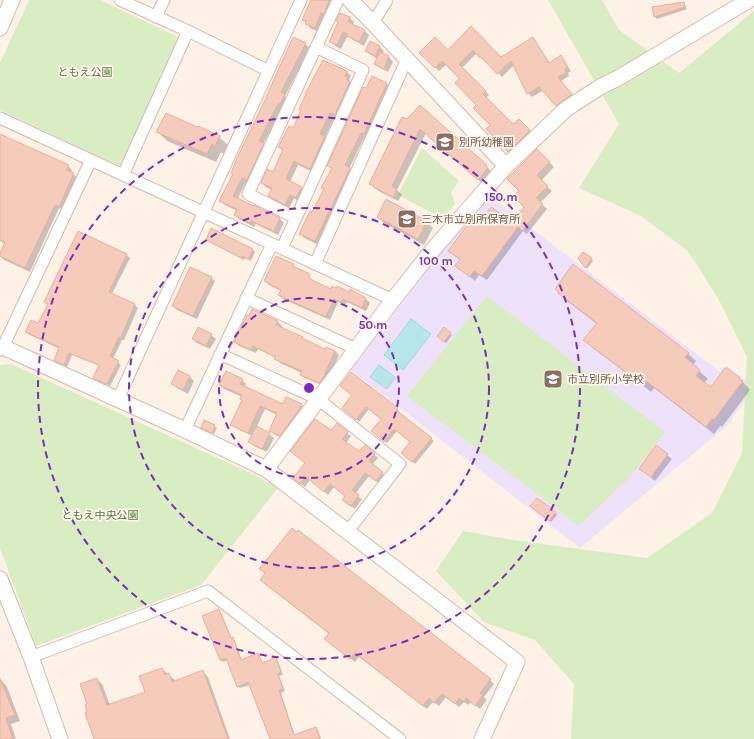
<svg xmlns="http://www.w3.org/2000/svg" width="754" height="739" font-family="Karla,'Noto Sans JP',sans-serif">
	<rect width="100%" height="100%" fill="#fef1e5"/>
	<path fill="#eee2fa" d="M489,196L719,371L727,366L754,386L728,425L580,548L351,370L439,255Z"/>
	<path fill="#d8edc2" d="M29,0H100L178,37L121,167L0,110V63Z
		M548,0H602L619,30L679,73L754,11V739H571L574,684L535,640L484,622L436,571L463,531L513,540L647,558L712,513L742,453L747,357L719,300L688,251L641,216L579,188L619,124Z
		M422,148L459,181L451,192L455,204L442,218L398,195Z
		M487,296L665,432L630,477L579,526L407,396Z
		M11,364L257,476L278,488L201,585L36,646L0,548V365Z"/>
	<path fill="#b8e7e9" stroke="#9dd9dc" d="M411,319L431,334L403,370L384,355Z
		M379,365L395,377L387,389L370,377Z"/>
	<path fill="#0003" d="M313,0H333L319,32L310,28L304,20Z
		M684,3L687,9L657,19L655,17L653,8Z
		M340,14L350,18L354,22L353,25L365,31L369,35L364,46L353,40L348,35L341,49L335,46L331,41L339,23L337,21Z
		M471,27L501,58L533,39L550,63L561,57L571,71L568,73L569,76L561,81L574,98L560,109L544,90L532,97L528,93L514,65L502,77L486,60L484,61L477,53L462,68L489,95L486,98L513,125L519,120L533,134L512,155L488,129L492,125L461,78L447,64L439,71L421,53L448,51Z
		M371,42L380,47L384,51L382,54L389,57L393,62L388,72L380,68L375,64L378,59L371,55L366,51Z
		M305,44L310,48L285,96L288,99L283,107L263,144L267,148L251,184L246,182L237,200L255,206L280,219L284,223L278,235L256,224L254,227L239,219L235,215L237,211L225,205L221,201Z
		M347,72L351,76L349,80L354,86L339,118L335,116L325,137L329,141L315,173L298,165L290,182L301,187L305,191L300,202L294,198L289,208L274,200L270,196L272,190L266,187L262,183L273,173L283,151L280,147L293,129Z
		M372,77L387,84L391,88L369,138L365,136L349,169L353,173L319,245L304,238L300,233L313,214L325,190L323,188L332,169L329,166Z
		M403,118L486,165L493,174L484,185L426,133L397,190L402,195L398,201L380,192L370,183Z
		M158,132L219,137L228,145L224,154L221,152L216,162L167,141Z
		M0,135L68,166L72,170L71,173L78,178L64,210L59,208L30,272L4,260L0,256L5,244L0,241Z
		M537,150L554,167L541,181L552,191L540,203L547,209L527,234L523,231L487,280L479,275L475,281L456,266L460,260L449,251L479,225L512,223L525,207L520,191Z
		M387,200L427,222L433,228L424,245L384,223L378,217Z
		M207,239L252,249L255,252L251,261L245,258L244,260L210,242Z
		M127,255L130,258L112,294L135,305L138,308L124,340H122L113,359L121,365L110,386L98,381L95,378L100,366L72,355L67,367L59,363L56,360L60,349L30,335L26,332L39,325L48,305L45,302Z
		M580,258L591,259L593,261L587,269Z
		M293,265L297,269L307,274L313,282L332,290L366,299L370,303L366,311L347,302L345,306L338,302L330,320L283,299L279,295L281,291L269,285L265,281Z
		M211,278L215,281L197,319L177,310L173,306Z
		M559,293L688,354L696,361L693,365L708,379L704,383L712,388L727,369L740,379L750,390L722,427L720,426L714,434L654,388L651,392L593,348L585,340L597,324L567,301Z
		M252,310L278,322L282,326L281,328L302,338L306,341L326,350L335,351L339,355L327,382L324,386L305,378L301,374L302,373L280,363L276,358L258,349L256,353L239,346L235,342Z
		M450,334L452,335L446,343L440,338Z
		M211,335L216,339L210,349L197,343L193,339Z
		M178,372L190,377L194,381L188,394L177,388L173,384Z
		M242,380L246,384L245,387L284,405H301L305,409L284,439L274,434L270,430L277,415L265,409L256,428L269,434L274,438L267,452L254,446L249,441L252,436L236,428L232,424L243,400L242,397L224,389L220,385Z
		M353,395L397,409L399,411L398,413L434,441L415,464L405,456L412,442L397,431L387,443L375,434L382,419L369,409L359,422L346,410Z
		M205,421L217,428L214,434L204,429Z
		M331,432L347,433L351,436L346,443L359,453L365,446L374,454L378,458L372,465L386,476L380,484L369,476L355,494L362,499L355,509L347,504L346,496L334,487L328,495L310,480L305,487L298,482Z
		M657,447L672,459L655,481L640,468Z
		M533,508L555,513L557,515L551,522Z
		M298,532L490,680L494,684L484,697L487,700L480,709L471,702L468,705L464,702L459,707L446,697L439,706L433,702L427,709L359,657L355,662L330,643L329,634L265,584L266,574L261,569Z
		M218,610L221,613L232,639L235,641L242,661L258,654L263,663L276,659L278,661L283,675L279,676L285,691L281,693L295,736L315,728L318,730L321,739H281L250,685L240,688L237,686L228,660L223,662L220,660Z
		M162,669L174,679L175,682L203,672L208,677L230,739H95L88,705L96,679L102,684L110,705L146,692Z
		M0,678L7,687L20,721L11,724L16,739H0Z"/>
	<path fill="#f5cbbb" stroke="#e9af9a" d="M311,0H329L324,14L321,13L315,28L305,24L306,21L302,20Z
		M684,2L685,7L654,17L652,7Z
		M340,13L350,17L348,22L365,30L359,42L347,36L348,34L343,32L337,45L329,42L338,22L336,21Z
		M471,26L501,57L533,37L549,63L561,55L568,67L565,69L566,73L558,77L572,94L556,106L539,87L527,94L511,61L497,74L481,57L480,58L473,50L459,64L486,91L483,94L513,124L519,119L530,130L508,152L486,129L490,125L473,108L476,105L455,83L459,78L442,61L435,68L419,53L435,37L448,50Z
		M293,37L306,43L281,92L285,94L280,104H278L259,141L264,143L247,180L242,178L233,196L254,206V205L280,218L274,231L251,221L250,223L234,215L237,209L219,201L233,174L231,173L237,158L266,98V97Z
		M370,41L380,46L375,56L365,51Z
		M380,52L389,56L384,69L374,64Z
		M323,60L347,71L345,76L348,77L347,80L350,81L335,115L330,113L320,134L325,136L310,169L294,161L286,179L302,187L296,198L290,195L285,205L268,196L272,188L261,183L267,169L273,172L283,149L278,147L289,126L293,128L301,110L299,109L306,94H305Z
		M372,76L387,83L364,134L361,133L345,165L350,168L315,241L299,234L310,211L312,212L324,189L321,188L332,168L327,166L363,87L366,88Z
		M420,105L487,165L486,166L488,168L478,180L420,129L392,186L397,189L393,197L373,187L374,186L369,184L402,117L407,119Z
		M166,113L197,127L198,126L220,136L215,146L212,144L207,154L156,132Z
		M0,134L69,165L66,170L74,173L59,207L55,205L25,268L0,256V253L5,242L0,240Z
		M537,149L550,162L537,175L548,186L536,198L543,204L522,231L518,227L482,276L474,271L470,277L455,266L460,259L448,251L472,219L479,224L491,207L512,222L524,207L513,196L519,191L507,179Z
		M386,199L427,221L418,239L377,217Z
		M211,228L253,249L248,259L242,256L241,258L206,240Z
		M78,231L127,254L109,292L135,304L121,338L119,337L110,356L119,361L107,384L93,378L99,365L69,353L64,365L54,361L59,347L25,332L31,320L38,323L48,304L44,302Z
		M583,252L592,258L585,268L578,258Z
		M276,256L294,264L293,266L308,273L310,276L309,278L314,281L331,289L332,286L336,288L337,286L349,292L350,289L366,298L362,308L343,299L341,302L334,299L326,317L278,295L281,290L264,281Z
		M573,264L689,353L685,357L700,370L696,376L711,387L725,368H727L740,378L739,379L743,381L714,420L712,419L706,427L646,381L643,385L583,340L597,323L558,293L559,292L555,289Z
		M190,267L212,277L193,316L172,306Z
		M252,309L278,321L276,325L303,337L302,338L325,349L326,347L335,351L323,378L319,383L300,375L302,371L274,359L276,357L253,346L251,350L234,342L247,315L249,316Z
		M198,327L212,334L206,346L192,339Z
		M444,327L451,333L444,342L437,336Z
		M178,370L190,376L183,390L171,384Z
		M226,371L243,379L240,384L283,404L286,397L302,404L299,410L280,436L269,431L277,413L260,406L248,433L230,425L242,400L240,399L242,395L219,385Z
		M351,372L398,408L396,410L432,438L412,462L401,453L410,442L394,429L384,442L371,431L381,419L366,407L356,420L342,408L352,395L340,386Z
		M315,419L331,430L337,423L348,432L342,439L359,451L365,445L375,453L369,461L383,472L376,481L365,473L352,490L359,495L351,506L342,500L345,496L330,484L324,492L306,477L300,484L293,478L305,463L290,451Z
		M204,420L215,425L212,433L201,428Z
		M256,426L270,433L262,449L248,442Z
		M656,445L668,454L651,477L639,469Z
		M537,498L556,512L549,521L530,506Z
		M292,528L297,532L298,530L491,679L480,693L483,695L475,706L466,698L464,702L459,698L455,704L442,694L434,703L429,698L423,706L355,653L350,659L324,639L329,633L260,580L265,573L259,569Z
		M219,609L231,638L233,637L241,660L258,653L262,663L276,657L281,672L278,674L283,689L279,690L294,735L316,727L320,739H270L248,682L237,687L226,658L220,660L202,616Z
		M162,668L165,675L169,673L172,682L203,670L228,739H94L85,713L87,712L85,705L87,704L80,684L97,678L107,705L145,692L139,676Z
		M0,679L15,715L6,718L13,739H0Z"/>
	<g fill="none" stroke-linecap="round" stroke-linejoin="round">
		<g stroke="#d3baad" stroke-width="13">
			<path id="street" d="M120,0L188,31L267,70
				M156,17L164,0
				M373,23L387,0
				M0,118L393,300
				M123,175L188,31
				M296,218L363,70L316,47
				M282,248L296,218L248,194L338,0
				M315,264L407,59
				M246,298L356,349
				M3,347L91,160
				M220,354L318,399L400,464L348,531
				M118,399L301,0
				M185,430L272,244
				M31,657L208,591L400,739"/>
		</g>
		<g stroke="#d6b9aa" stroke-width="17">
			<path id="secondary" d="M350,0L373,23L506,166
				M0,28L12,0
				M0,348L3,347L185,430L266,469L517,662L482,739
				M266,469L393,300L430,253L506,166L566,109L600,87L620,77L749,0
				M0,579L31,657L60,739"/>
		</g>
		<use href="#street" stroke="#fff" stroke-width="11"/>
		<use href="#secondary" stroke="#fff" stroke-width="15"/>
	</g>
	<g fill="none" stroke="#7b2cbf" stroke-width="2" stroke-dasharray="7 5">
		<circle cx="309" cy="388" r="90"/>
		<circle cx="309" cy="388" r="180"/>
		<circle cx="309" cy="388" r="271"/>
	</g>
	<defs>
		<g id="school-square" transform="scale(1)"><rect x="-9" y="-9" width="18" height="18" rx="4" fill="#8d6e63" stroke="#fff6ed"/><path d="M0-5L7-2L0 1L-7-2ZM-4 1L0 2.5L4 1V4Q0 6-4 4Z" fill="#fff"/></g>
	</defs>
	<g fill-rule="evenodd">
		<use href="#school-square" x="445" y="142"/>
		<use href="#school-square" x="407" y="219"/>
		<use href="#school-square" x="553" y="379"/>
	</g>
	<g text-anchor="middle" stroke-width="3.5" stroke-linejoin="round" paint-order="stroke">
		<g font-size="11" fill="#557a3c" stroke="#fff6ed">
			<text x="85" y="76">ともえ公園</text>
			<text x="100" y="519">ともえ中央公園</text>
		</g>
		<g font-size="11" fill="#785e54" stroke="#fff6ed" text-anchor="start">
			<text x="459" y="146">別所幼稚園</text>
			<text x="421" y="223">三木市立別所保育所</text>
			<text x="567" y="383">市立別所小学校</text>
		</g>
	</g>
	<circle cx="309" cy="388" r="6" fill="#7b2cbf" stroke="#fff6ed" stroke-width="2"/>
	<g font-size="12" text-anchor="middle" font-weight="bold" fill="#7b2cbf" stroke="#fff6ed" stroke-width="3.5" stroke-linejoin="round" paint-order="stroke">
		<text x="501" y="201">150 m</text>
		<text x="436" y="265">100 m</text>
		<text x="373" y="329">50 m</text>
	</g>
</svg>
